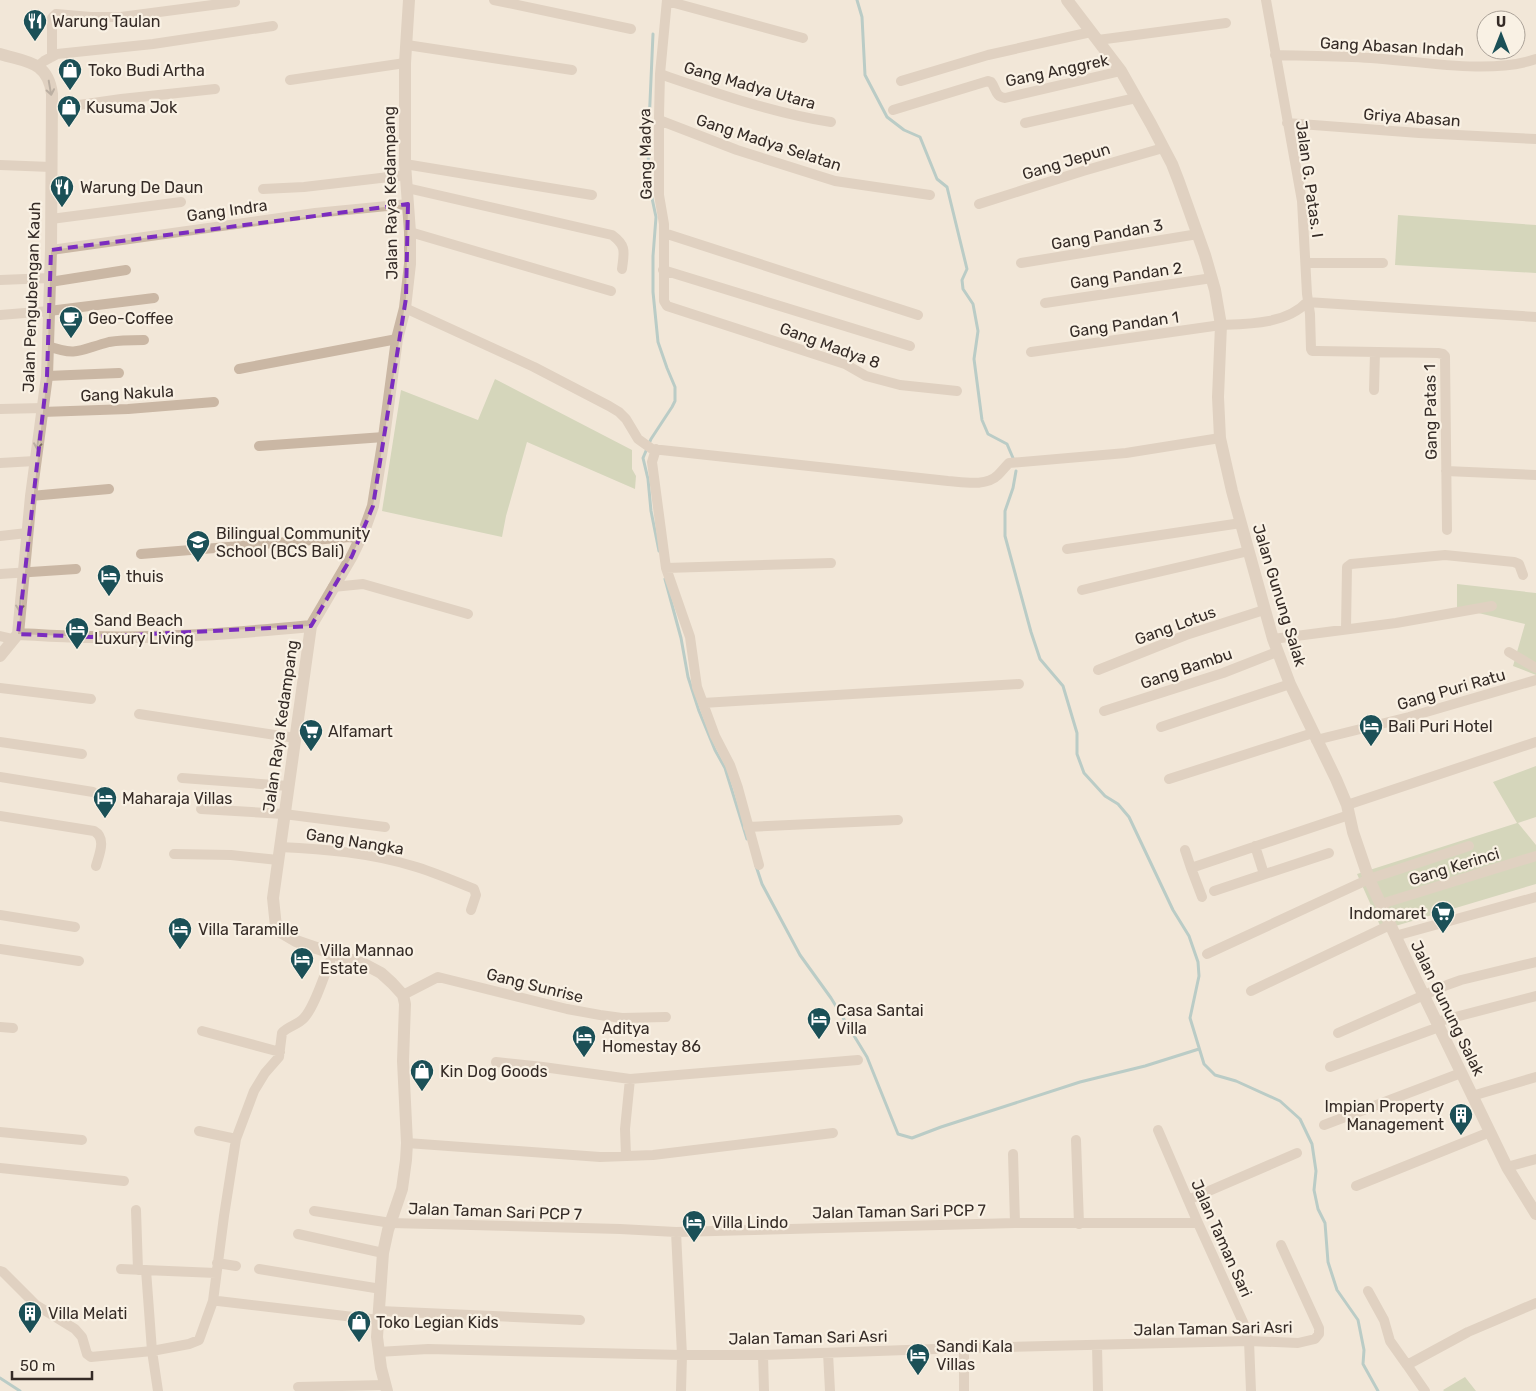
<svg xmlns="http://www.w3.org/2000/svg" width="1536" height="1391" font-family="Rubik,sans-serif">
	<rect width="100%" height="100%" fill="#f2e7d8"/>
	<path fill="#b1c198" d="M1398,215L1536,225V273L1395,265Z
		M495,379L632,450V469L636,476L635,489L527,442L506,516L502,537L382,511L401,390L478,420Z
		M1457,584L1536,593V675L1513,666L1525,624L1457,608Z
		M1536,766V817L1518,823L1536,845V884L1382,930L1357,874L1517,823L1493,782Z
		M1465,1377L1476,1391H1444L1443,1390Z"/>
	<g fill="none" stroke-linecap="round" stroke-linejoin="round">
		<path stroke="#77aaaf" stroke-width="3" d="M857,0L862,17L865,75L887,117L904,130L920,137L937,179L947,187L967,269L962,280L963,289L973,304L978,331L974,359L982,420L988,434L1007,444L1013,458
			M653,34L648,147L649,184L656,217L653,256V292L658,342L667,368L675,387V401L672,407L651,439L643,458L648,479L651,511L659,551
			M1016,471L1013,488L1005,511V536L1031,632L1040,659L1063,686L1077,733V754L1084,773L1105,796L1118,804L1129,817L1173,910L1189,936L1198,962L1199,976L1190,1018L1204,1064L1215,1075L1236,1081L1280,1101L1300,1119L1312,1144L1316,1171L1314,1190L1318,1209L1325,1223L1328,1262L1337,1290L1358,1320L1364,1350L1363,1364L1378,1391
			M665,579L681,638L688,677L699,711L715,750L725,768L747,839
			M756,866L762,884L800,955L831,998L867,1057L898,1134L912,1138L941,1127L1080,1082L1145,1066L1199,1049
			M0,1378L20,1391"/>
		<path stroke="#cab7a4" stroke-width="10" d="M494,0L631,29
			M667,0L660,74L659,116V195L664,224V301L667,306L845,364L866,376L900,385L957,391
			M1266,0L1302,201L1307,294L1310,314L1311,349L1312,351H1318L1438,353L1443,354L1445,356L1447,530
			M667,1L803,38
			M1098,40L1226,23
			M407,45L572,70
			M1275,55C1307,56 1339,56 1371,58C1418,61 1492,75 1536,59
			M52,57V18L56,14L91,17H121L235,2
			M38,66L44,61L57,54L153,44L273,26
			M660,74C716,93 773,113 831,122
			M290,80L405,63
			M901,81L988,55L1091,32
			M51,109L121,99L215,89
			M893,110L988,81L991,82C996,88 995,97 1005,98L1121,71
			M659,120L737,150L835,181L930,195
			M1025,123L1136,98
			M1287,123L1419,133L1536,139
			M405,164L592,195
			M0,165L51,167
			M407,188L612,235C627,246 624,252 622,269
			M263,189L304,187L406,175
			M979,204L1083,171L1163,148
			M51,219L181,202
			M410,232L611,291
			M664,233L918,315
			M51,250L315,213L408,204
			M1021,263L1198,234
			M1306,263H1383
			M663,270L910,346
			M0,280L50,278
			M50,282L126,270
			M1307,302L1536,317
			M1045,303L1212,278
			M405,308L534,367L609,406L619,412L626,419L638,439L652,449L948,481C963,482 986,487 998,475C1002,471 1005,467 1009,463L1126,453L1220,438
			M0,315L49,311L154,298
			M48,346C77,357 82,349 109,342C120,340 133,340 144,340
			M1031,352L1221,325C1248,324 1287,324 1307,302
			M239,369L397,339
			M47,376L119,373
			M1374,390L1375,352
			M0,409L43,408
			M42,412L128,409L214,402
			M259,446L384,437
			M656,449L652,462L666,568L690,637L697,687L715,736L730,765L738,788L759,865
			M0,463L35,461
			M1446,471L1536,475
			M31,496L109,489
			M0,536L27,533
			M1067,549L1241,523
			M141,554L350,537L355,538L359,540
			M666,568L831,563
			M0,574L76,569
			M333,587L363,584L468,614
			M1082,590L1128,579L1249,551
			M1346,629L1347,567L1351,564L1445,555L1514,562L1519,564L1523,575
			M0,636L13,639
			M1273,639L1396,623L1492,606
			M1509,652L1536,668
			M1098,670L1186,635L1264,610
			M0,688L91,699
			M703,703L1019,684
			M1104,711L1223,673L1277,652
			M139,714L295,738
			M1161,727L1290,684
			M1316,740L1409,717L1536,680
			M0,742L82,754
			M0,777L93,792
			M182,778L288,786
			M1169,779L1313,733
			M1347,805L1536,742
			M201,809L284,814L385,827
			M0,816L94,831C107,838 99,855 96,866
			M748,827L898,820
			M1255,846L1264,874
			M280,847C325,849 370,853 413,866C434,872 454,881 474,889L476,895L471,910
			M1185,850L1191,868
			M174,854L231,855L278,860
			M1214,891L1329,853
			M1202,897L1191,868L1349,815
			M1381,904L1536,856
			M0,915L75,927
			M1395,936L1536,897
			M0,949L79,961
			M1207,954L1369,879L1469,846
			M1251,991L1390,925
			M403,995L438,977L567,1009L600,1015L622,1018L666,1017
			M1436,1022L1536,996
			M0,1027L13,1028
			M202,1031L280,1052
			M1338,1033L1447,985L1461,980L1536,962
			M496,1062L543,1067L630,1079L858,1060
			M1330,1067L1439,1027
			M1472,1096L1536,1077
			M1324,1125L1461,1073
			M1158,1130L1198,1223L1243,1322L1249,1341L1251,1391
			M199,1131L236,1139
			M0,1132L82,1140
			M1076,1140L1079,1224
			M407,1143L600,1157L653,1155L833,1133
			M1013,1154L1015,1223
			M626,1156L625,1129L630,1079
			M1507,1167L1536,1159
			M0,1168L124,1181
			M1356,1186L1490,1132
			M1188,1200L1297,1153
			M136,1210L138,1270
			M314,1211L391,1223L620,1229L676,1232L1015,1223H1198
			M676,1232L682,1355L681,1391
			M298,1234L383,1253
			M217,1263L236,1266
			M121,1269L216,1273
			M259,1269L381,1289
			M146,1270L152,1351L158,1391
			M0,1271L3,1272L36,1305L75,1329L82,1337L87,1354L91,1357L152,1351L189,1344L199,1340L213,1301L224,1216L236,1139L254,1091L265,1073L279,1057L282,1033C288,1026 298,1025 304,1018C316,1005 325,971 333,954
			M1368,1291L1384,1320L1390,1341L1407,1365L1468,1332L1536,1303
			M218,1301L379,1320
			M380,1311L580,1320
			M1097,1345L1098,1391
			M964,1348V1391
			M378,1352L428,1349L682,1355H763L964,1348L1249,1341L1298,1343L1315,1339L1319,1334V1328L1281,1245
			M828,1353L830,1391
			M763,1355L764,1391
			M1407,1365L1425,1391
			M298,1387L385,1385"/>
		<path stroke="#cab7a4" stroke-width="12" d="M1067,0L1121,71L1151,124L1172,164L1179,182L1205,255L1215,290L1221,325L1218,397L1220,438L1232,491L1273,639L1290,684L1336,779L1347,805L1353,832L1369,879L1409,965L1490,1132L1507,1167L1536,1214
			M0,54C26,62 48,61 52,94L51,250L47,376L31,496L18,634L0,656
			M18,634C42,635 66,637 90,637C164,639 238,633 311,626
			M387,1391L381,1368L377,1337L383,1253L388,1230L402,1189L406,1160L407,1143L403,1061L405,1004L403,995L392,983L381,973L366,965L296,941L279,931L276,927L273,898L311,626L352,556L364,531L373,506L384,437L397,339L405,308L410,264V232L405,164V63L409,0"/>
	</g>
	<defs><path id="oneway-shaft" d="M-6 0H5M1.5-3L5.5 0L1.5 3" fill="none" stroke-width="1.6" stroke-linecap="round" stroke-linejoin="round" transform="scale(1.25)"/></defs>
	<g stroke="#786a5f">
		<use href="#oneway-shaft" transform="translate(50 88) rotate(80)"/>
		<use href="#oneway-shaft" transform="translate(38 442) rotate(98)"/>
		<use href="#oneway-shaft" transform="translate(20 604) rotate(95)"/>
	</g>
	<path d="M0 0H1536V1391H0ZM408,204L406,298L373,506L352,556L311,626L91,637L18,634L47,376L51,250Z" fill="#f2e7d8" fill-opacity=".55" fill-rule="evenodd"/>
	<path fill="none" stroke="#7b2cbf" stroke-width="4" stroke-dasharray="10 6" stroke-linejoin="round" d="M408,204L406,298L373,506L352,556L311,626L91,637L18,634L47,376L51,250Z"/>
	<defs>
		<g id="restaurant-pin" transform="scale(1.25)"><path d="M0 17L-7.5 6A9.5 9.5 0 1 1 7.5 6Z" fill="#1b5057" stroke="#f9f1e4"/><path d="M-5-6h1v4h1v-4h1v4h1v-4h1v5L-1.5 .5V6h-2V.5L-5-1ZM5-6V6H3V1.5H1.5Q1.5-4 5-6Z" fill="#fff"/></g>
		<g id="shop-pin" transform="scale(1.25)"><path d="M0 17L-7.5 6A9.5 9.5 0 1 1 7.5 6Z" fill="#1b5057" stroke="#f9f1e4"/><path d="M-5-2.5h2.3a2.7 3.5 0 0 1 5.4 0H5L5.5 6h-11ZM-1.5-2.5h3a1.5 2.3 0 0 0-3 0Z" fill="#fff"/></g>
		<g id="cafe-pin" transform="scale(1.25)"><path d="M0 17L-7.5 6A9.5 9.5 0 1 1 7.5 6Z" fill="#1b5057" stroke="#f9f1e4"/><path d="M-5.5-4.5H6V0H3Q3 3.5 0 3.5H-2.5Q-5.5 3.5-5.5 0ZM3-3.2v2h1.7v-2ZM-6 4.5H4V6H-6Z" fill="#fff"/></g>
		<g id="school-pin" transform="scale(1.25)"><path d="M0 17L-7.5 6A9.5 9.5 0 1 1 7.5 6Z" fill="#1b5057" stroke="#f9f1e4"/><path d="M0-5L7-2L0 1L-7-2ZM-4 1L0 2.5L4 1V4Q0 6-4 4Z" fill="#fff"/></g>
		<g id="hotel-pin" transform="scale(1.25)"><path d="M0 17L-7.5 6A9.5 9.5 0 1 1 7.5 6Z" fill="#1b5057" stroke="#f9f1e4"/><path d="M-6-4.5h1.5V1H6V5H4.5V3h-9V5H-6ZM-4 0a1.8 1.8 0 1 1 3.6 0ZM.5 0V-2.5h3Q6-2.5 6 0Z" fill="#fff"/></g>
		<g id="supermarket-pin" transform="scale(1.25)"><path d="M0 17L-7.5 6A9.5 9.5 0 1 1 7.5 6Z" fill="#1b5057" stroke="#f9f1e4"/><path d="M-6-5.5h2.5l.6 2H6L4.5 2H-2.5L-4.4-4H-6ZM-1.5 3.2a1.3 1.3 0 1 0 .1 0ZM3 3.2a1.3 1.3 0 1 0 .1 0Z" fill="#fff"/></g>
		<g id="building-pin" transform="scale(1.25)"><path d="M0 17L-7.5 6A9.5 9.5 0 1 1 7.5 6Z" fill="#1b5057" stroke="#f9f1e4"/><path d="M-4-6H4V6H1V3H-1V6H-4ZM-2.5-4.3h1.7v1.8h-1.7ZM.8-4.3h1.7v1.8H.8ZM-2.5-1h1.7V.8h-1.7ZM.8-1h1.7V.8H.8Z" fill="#fff"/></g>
	</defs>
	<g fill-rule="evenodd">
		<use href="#restaurant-pin" x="35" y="21"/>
		<use href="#shop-pin" x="70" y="70"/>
		<use href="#shop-pin" x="69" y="107"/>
		<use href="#restaurant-pin" x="62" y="187"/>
		<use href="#cafe-pin" x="71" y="318"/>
		<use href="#school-pin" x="198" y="542"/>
		<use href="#hotel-pin" x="109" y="576"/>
		<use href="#hotel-pin" x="77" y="629"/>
		<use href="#hotel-pin" x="1371" y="726"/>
		<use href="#supermarket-pin" x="311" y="731"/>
		<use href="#hotel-pin" x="105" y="798"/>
		<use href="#supermarket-pin" x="1443" y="913"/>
		<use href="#hotel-pin" x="180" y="929"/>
		<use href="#hotel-pin" x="302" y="959"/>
		<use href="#hotel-pin" x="819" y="1019"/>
		<use href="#hotel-pin" x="584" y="1037"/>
		<use href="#shop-pin" x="422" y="1071"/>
		<use href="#building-pin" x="1461" y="1115"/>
		<use href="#hotel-pin" x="694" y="1222"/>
		<use href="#building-pin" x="30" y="1313"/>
		<use href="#shop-pin" x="359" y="1322"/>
		<use href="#hotel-pin" x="918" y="1355"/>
	</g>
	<g text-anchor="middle" stroke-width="4.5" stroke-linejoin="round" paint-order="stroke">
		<g font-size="16" fill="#352b26" stroke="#f9f1e4" text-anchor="start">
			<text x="52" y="27">Warung Taulan</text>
			<text x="88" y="76">Toko Budi Artha</text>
			<text x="86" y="113">Kusuma Jok</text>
			<text x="80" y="193">Warung De Daun</text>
			<text x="88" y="324">Geo-Coffee</text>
			<text x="216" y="539">Bilingual Community<tspan x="216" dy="18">School (BCS Bali)</tspan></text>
			<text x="126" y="582">thuis</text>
			<text x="94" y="626">Sand Beach<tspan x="94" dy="18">Luxury Living</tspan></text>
			<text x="1388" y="732">Bali Puri Hotel</text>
			<text x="328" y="737">Alfamart</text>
			<text x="122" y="804">Maharaja Villas</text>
			<text x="1426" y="919" text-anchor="end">Indomaret</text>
			<text x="198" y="935">Villa Taramille</text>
			<text x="320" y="956">Villa Mannao<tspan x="320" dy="18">Estate</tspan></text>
			<text x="836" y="1016">Casa Santai<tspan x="836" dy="18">Villa</tspan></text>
			<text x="602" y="1034">Aditya<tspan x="602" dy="18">Homestay 86</tspan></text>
			<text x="440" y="1077">Kin Dog Goods</text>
			<text x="1444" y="1112" text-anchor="end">Impian Property<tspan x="1444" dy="18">Management</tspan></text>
			<text x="712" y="1228">Villa Lindo</text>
			<text x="48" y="1319">Villa Melati</text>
			<text x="376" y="1328">Toko Legian Kids</text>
			<text x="936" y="1352">Sandi Kala<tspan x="936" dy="18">Villas</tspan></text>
		</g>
		<g font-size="16" fill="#352b26" stroke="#f9f1e4">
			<text transform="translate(1392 46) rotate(3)" y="6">Gang Abasan Indah</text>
			<text transform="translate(1057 70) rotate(-12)" y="6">Gang Anggrek</text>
			<text transform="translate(750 85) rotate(16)" y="6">Gang Madya Utara</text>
			<text transform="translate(1412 117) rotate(4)" y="6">Griya Abasan</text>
			<text transform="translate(769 142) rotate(18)" y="6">Gang Madya Selatan</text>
			<text transform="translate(645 154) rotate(-91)" y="6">Gang Madya</text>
			<text transform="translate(1066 161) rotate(-17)" y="6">Gang Jepun</text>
			<text transform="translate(1310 179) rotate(82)" y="6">Jalan G. Patas. I</text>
			<text transform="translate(390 193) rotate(-91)" y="6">Jalan Raya Kedampang</text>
			<text transform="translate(227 210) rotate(-8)" y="6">Gang Indra</text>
			<text transform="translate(1107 234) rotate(-10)" y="6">Gang Pandan 3</text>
			<text transform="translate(1126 275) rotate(-8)" y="6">Gang Pandan 2</text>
			<text transform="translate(31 297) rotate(-88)" y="6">Jalan Pengubengan Kauh</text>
			<text transform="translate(1124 324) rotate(-8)" y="6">Gang Pandan 1</text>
			<text transform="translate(830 345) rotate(20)" y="6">Gang Madya 8</text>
			<text transform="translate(127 393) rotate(-3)" y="6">Gang Nakula</text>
			<text transform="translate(1430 412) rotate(-91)" y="6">Gang Patas 1</text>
			<text transform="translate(1280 595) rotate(73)" y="6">Jalan Gunung Salak</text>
			<text transform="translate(1175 625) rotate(-20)" y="6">Gang Lotus</text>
			<text transform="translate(1186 668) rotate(-19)" y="6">Gang Bambu</text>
			<text transform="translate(1451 689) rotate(-16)" y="6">Gang Puri Ratu</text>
			<text transform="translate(280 726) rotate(-82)" y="6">Jalan Raya Kedampang</text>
			<text transform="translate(355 841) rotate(9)" y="6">Gang Nangka</text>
			<text transform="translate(1454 866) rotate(-17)" y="6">Gang Kerinci</text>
			<text transform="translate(535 985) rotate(14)" y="6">Gang Sunrise</text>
			<text transform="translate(1448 1008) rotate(64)" y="6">Jalan Gunung Salak</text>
			<text transform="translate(495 1211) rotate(2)" y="6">Jalan Taman Sari PCP 7</text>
			<text transform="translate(899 1211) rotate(-1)" y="6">Jalan Taman Sari PCP 7</text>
			<text transform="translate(1222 1238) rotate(66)" y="6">Jalan Taman Sari</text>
			<text transform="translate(1213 1328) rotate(-1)" y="6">Jalan Taman Sari Asri</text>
			<text transform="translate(808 1337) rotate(-1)" y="6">Jalan Taman Sari Asri</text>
		</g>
	</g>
	<g transform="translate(1501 35)"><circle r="24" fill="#f9f1e4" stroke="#aba298"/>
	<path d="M0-4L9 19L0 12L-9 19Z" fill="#1b5057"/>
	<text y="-8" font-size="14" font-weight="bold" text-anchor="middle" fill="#352b26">U</text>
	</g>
	<path d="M12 1371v8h80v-8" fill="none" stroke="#352b26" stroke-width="2.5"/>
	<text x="20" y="1371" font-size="15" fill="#352b26" stroke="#f9f1e4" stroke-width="4" paint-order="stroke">50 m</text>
</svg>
